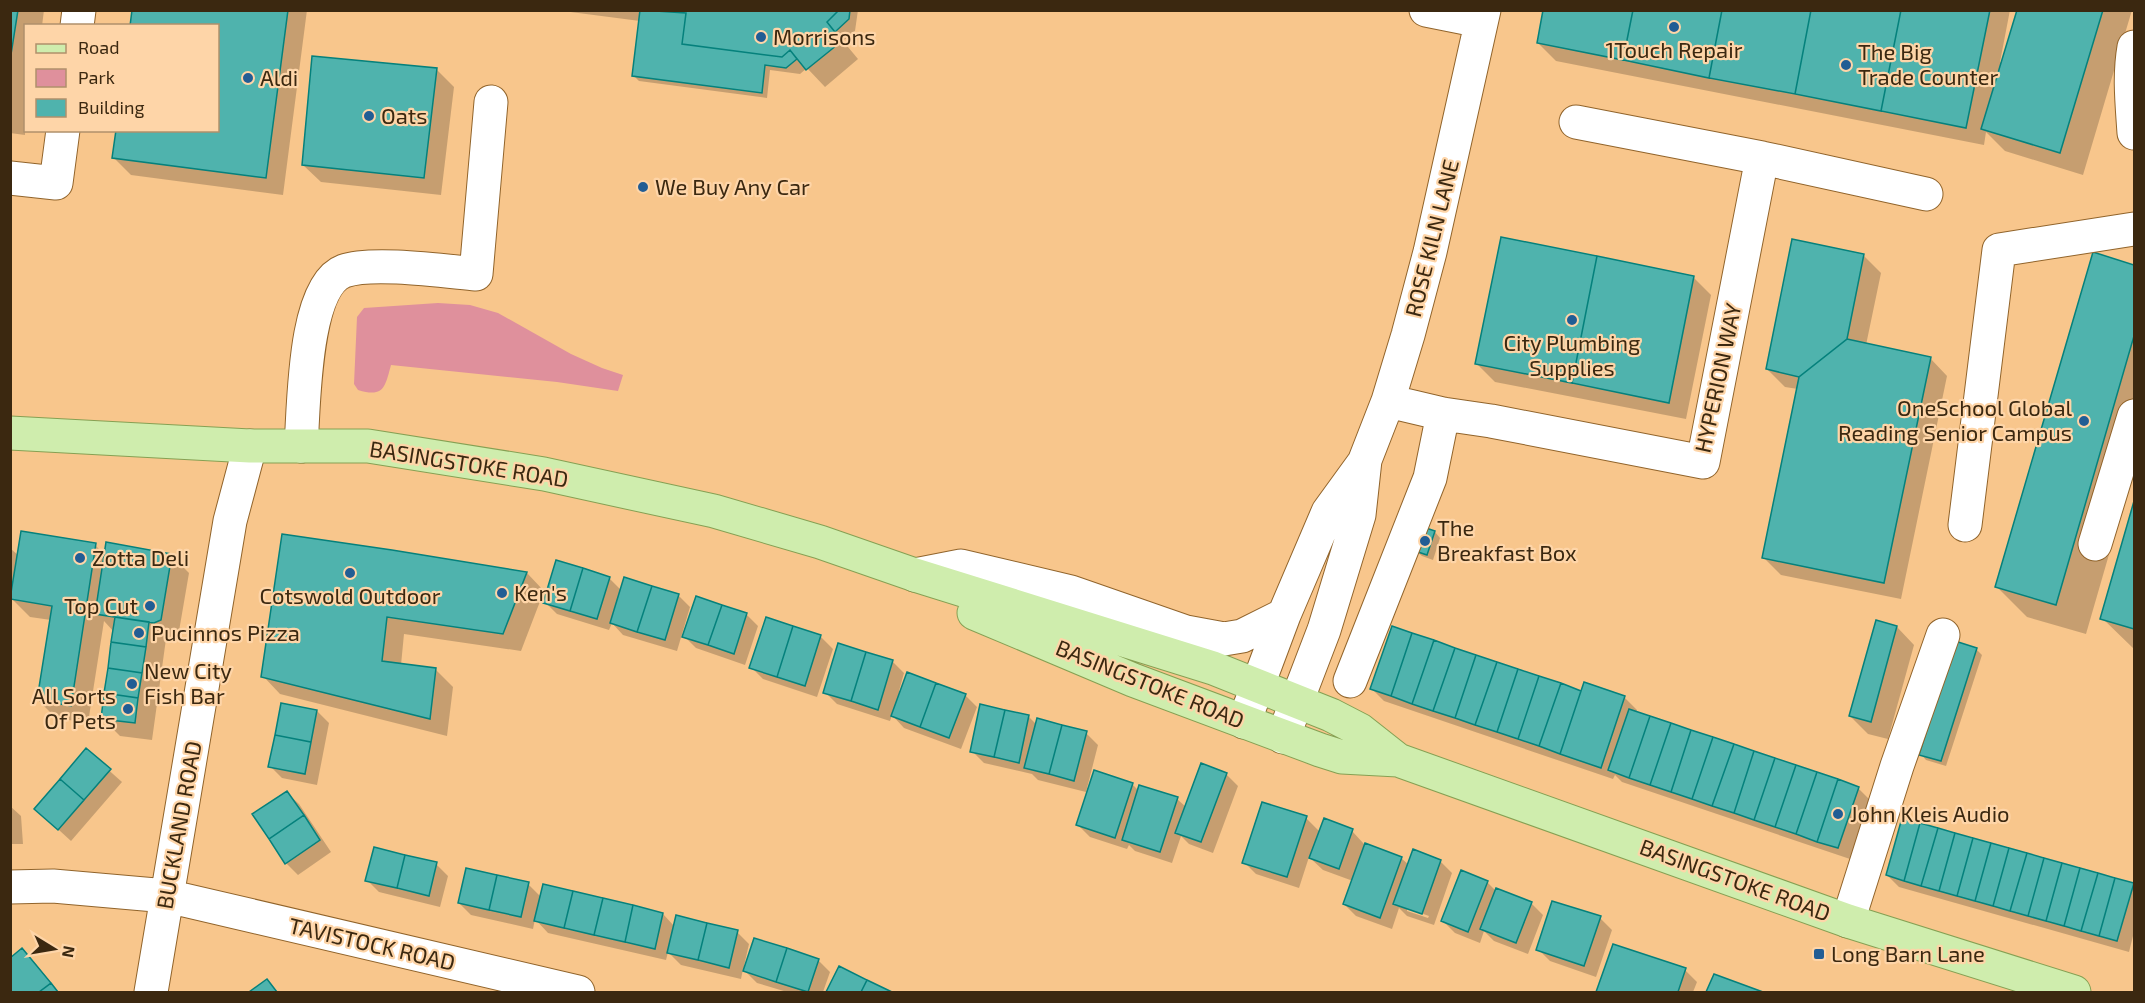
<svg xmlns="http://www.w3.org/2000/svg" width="2145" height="1003" font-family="'Exo 2',sans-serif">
	<rect width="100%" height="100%" fill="#f8c68c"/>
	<path fill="#df909c" d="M438,303L470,305L498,313L571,354L602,368L623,375L618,391L557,382L391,365C385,387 384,398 358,390L354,384L357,317L364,308Z"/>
	<path fill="#0003" fill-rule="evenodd" d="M10,10H44L42,26H26L25,135L10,133Z
		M133,10H307L283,195L131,175L114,158L218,130V26Z
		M555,10H858L855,31L843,41L858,59L825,87L807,68L800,74L770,70L767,98L639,81L633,75L640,21Z
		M1545,10H2010L2000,62L2002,63L2018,10H2132L2083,175L2005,151L1986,132L1984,145L1556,61L1538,43Z
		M436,69L454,87L441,195L321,182L303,165Z
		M2094,254L2134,266V468L2086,634L2027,617L1997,587Z
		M1864,256L1881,273L1866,345L1930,358L1947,376L1901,599L1781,575L1763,557L1798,389L1785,387L1767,369Z
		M1693,277L1711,295L1686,419L1495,382L1477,364Z
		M2134,506V649L2102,618Z
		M1424,529L1435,532L1440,538L1433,560L1422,556L1416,551Z
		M283,536L527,573L544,591L521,651L404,634L401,665L435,669L453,687L447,736L280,694L263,676Z
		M95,545L105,555H171L189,573L178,637L173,640L166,639L152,740L120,736L102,718L114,632L104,621L88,723L56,718L38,700L51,620L30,617L12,599L10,548L19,556Z
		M609,578L621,590L678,595L690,607L677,651L623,635L612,623L609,630L557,614L545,602Z
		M746,614L758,626L745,665L696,648L684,636Z
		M767,619L821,637L833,649L817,697L763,679L751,667Z
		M1877,622L1897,627L1914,645L1888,739L1868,734L1850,716Z
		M1976,649L1982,655L1946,766L1926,760L1921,754Z
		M892,661L904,673L899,691L965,695L977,707L961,749L904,728L892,715L890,721L837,704L825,692Z
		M1585,684L1625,698L1637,710L1636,713L1858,788L1870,800L1850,859L1622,782L1615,775L1613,779L1384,701L1372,689L1582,692Z
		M317,711L329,723L317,785L282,778L270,766Z
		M1028,716L1037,725L1086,733L1098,745L1086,792L1038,780L1032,774L984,763L972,751Z
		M86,750L122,782L71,841L36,809Z
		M1226,774L1238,786L1213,853L1189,844L1181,836L1172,863L1135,851L1129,845L1127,849L1090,837L1078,825L1132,784L1139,791L1177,799L1186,807Z
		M287,793L299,804L331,852L298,875L286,863Z
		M10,806L21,816L23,844H10Z
		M1306,818L1320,832L1352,831L1364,844L1401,858L1409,865L1440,861L1452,873L1434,925L1407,916L1399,908L1392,929L1356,916L1344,904L1353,881L1323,870L1309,857L1299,888L1256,874L1244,862ZM1407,908L1429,916L1428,918L1407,911Z
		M436,864L448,876L440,907L379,892L367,880Z
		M1887,875L2133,885L2134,886V932L2129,952L1899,887Z
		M1487,882L1496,891L1531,903L1543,915L1528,954L1494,941L1484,931L1480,943L1455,933L1443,921Z
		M528,884L541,897L663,914L675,927L737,932L749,944L744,966H746L818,960L830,972L823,992H787L757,983L743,969L741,979L681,965L668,952L666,960L548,933L535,919L533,929L471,915L459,903Z
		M1600,918L1612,930L1596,977L1550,961L1538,949Z
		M1614,945L1685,970L1697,982L1693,992H1598Z
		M22,950L34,962L59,992H10V960Z
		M840,968L889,992H827Z
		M1715,976L1759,992H1708Z"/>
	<path fill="#4fb3ad" stroke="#05817c" stroke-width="1.5" d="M10,10H18L10,61Z
		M132,10H288L266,178L112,158L116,130H218V26H130Z
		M640,10L686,13L682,44L782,57L790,50L797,59L786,68L765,65L762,93L632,76Z
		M669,10H839L827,22L842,41L806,70L790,50L782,57L682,44L686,13Z
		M839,10H850L849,19L835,32L827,22Z
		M1543,10H1633L1623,60L1537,43Z
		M1633,10H1722L1709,78L1623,60Z
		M1722,10H1811L1795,94L1709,78Z
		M1811,10H1901L1881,111L1795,94Z
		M1901,10H1990L1966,128L1881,111Z
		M2017,10H2103L2060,153L1981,129Z
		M312,56L437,68L424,178L302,165Z
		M1501,237L1597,256L1572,383L1475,364Z
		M1792,239L1864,254L1847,339L1799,377L1766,369Z
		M2093,252L2134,265V336L2056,605L1995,587Z
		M1597,256L1694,276L1669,403L1572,383Z
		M1847,339L1931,357L1884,583L1762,558L1799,377Z
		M2134,501V629L2100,619Z
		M1423,527L1435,531L1427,555L1415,551Z
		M21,531L96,543L71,706L37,700L52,606L10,599Z
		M282,534L392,550L527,572L503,634L387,617L382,661L436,668L430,719L261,677Z
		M106,542L172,554L161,620L154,623L95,614Z
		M556,560L583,568L570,611L543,603Z
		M583,568L610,577L597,619L570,611Z
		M624,577L652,586L637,632L610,623Z
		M652,586L679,594L665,640L637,632Z
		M696,596L722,605L708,645L682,637Z
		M722,605L747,613L734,654L708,645Z
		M115,617L149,622L146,647L111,642Z
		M766,617L793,626L777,677L749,668Z
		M1876,620L1897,626L1871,722L1849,716Z
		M793,626L821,635L805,686L777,677Z
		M1392,626L1412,633L1391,696L1370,689Z
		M1412,633L1434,640L1412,704L1391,696Z
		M1434,640L1455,648L1433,711L1412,704Z
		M1955,641L1977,648L1941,761L1919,755Z
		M111,642L146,647L142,673L108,668Z
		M838,643L866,652L851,701L823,693Z
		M1455,648L1476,655L1455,718L1433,711Z
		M866,652L893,660L878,710L851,701Z
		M1476,655L1497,662L1475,725L1455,718Z
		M1497,662L1518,669L1497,732L1475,725Z
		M108,668L142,673L138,698L104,693Z
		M1518,669L1539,676L1518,739L1497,732Z
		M907,672L936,683L920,727L891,716Z
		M1539,676L1561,683L1539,746L1518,739Z
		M1584,682L1625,696L1601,768L1560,754Z
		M936,683L966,694L949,738L920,727Z
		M1561,683L1581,691L1560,754L1539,746Z
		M104,693L138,698L135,723L101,719Z
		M281,703L317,710L311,742L275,735Z
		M980,704L1005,710L994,757L970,752Z
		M1629,709L1650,716L1629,778L1608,770Z
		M1005,710L1029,715L1019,763L994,757Z
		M1650,716L1671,723L1650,785L1629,778Z
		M1037,718L1062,725L1049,774L1024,768Z
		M1671,723L1691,730L1671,792L1650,785Z
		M1062,725L1087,731L1074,781L1049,774Z
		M1691,730L1713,737L1692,799L1671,792Z
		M275,735L311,742L305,774L268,767Z
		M1713,737L1734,744L1712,806L1692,799Z
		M1734,744L1754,751L1734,813L1712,806Z
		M86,748L111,769L84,800L60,779Z
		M1754,751L1775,758L1754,820L1734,813Z
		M1775,758L1796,765L1775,827L1754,820Z
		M1201,763L1227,773L1201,842L1175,833Z
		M1796,765L1817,772L1796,834L1775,827Z
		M1094,770L1133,783L1115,838L1076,825Z
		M1817,772L1838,779L1817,842L1796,834Z
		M60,779L84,800L58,830L34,809Z
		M1838,779L1859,787L1838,848L1817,842Z
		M1139,785L1178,797L1160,852L1122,840Z
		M287,791L304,815L269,839L252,814Z
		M1262,802L1307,816L1287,877L1242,863Z
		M304,815L320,840L285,864L269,839Z
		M1324,818L1353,829L1339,869L1309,858Z
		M1902,818L1920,823L1904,881L1886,875Z
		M1920,823L1938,828L1921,886L1904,881Z
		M1938,828L1955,833L1939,891L1921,886Z
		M1955,833L1973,838L1957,896L1939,891Z
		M1973,838L1991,843L1975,901L1957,896Z
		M1365,843L1402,857L1380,918L1343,904Z
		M1991,843L2009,848L1993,906L1975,901Z
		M374,847L405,855L397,888L365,881Z
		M2009,848L2027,853L2010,911L1993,906Z
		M1413,849L1441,860L1422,914L1393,904Z
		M2027,853L2044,858L2028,916L2010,911Z
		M405,855L437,862L429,896L397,888Z
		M2044,858L2062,863L2046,921L2028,916Z
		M2062,863L2080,868L2064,926L2046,921Z
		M466,868L497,875L489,910L458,903Z
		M2080,868L2098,873L2081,931L2064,926Z
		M1461,870L1488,881L1468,932L1441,921Z
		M2098,873L2115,878L2099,936L2081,931Z
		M497,875L529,882L521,917L489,910Z
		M2115,878L2134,883L2117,941L2099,936Z
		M543,884L573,891L564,928L534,921Z
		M1496,888L1532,902L1516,943L1480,929Z
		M573,891L603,898L594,935L564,928Z
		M603,898L633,905L625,942L594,935Z
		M1552,901L1601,916L1584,966L1536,950Z
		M633,905L663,913L655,949L625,942Z
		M676,915L707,923L698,960L667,953Z
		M707,923L738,930L729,968L698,960Z
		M754,938L787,948L776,982L743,971Z
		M1613,944L1686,968L1678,992H1596Z
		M22,948L51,983L39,992H10V958Z
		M787,948L819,959L808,992L776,982Z
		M839,966L867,980L861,992H826Z
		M1714,974L1763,992H1706Z
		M267,979L277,992H249Z
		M867,980L892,992H861Z
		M51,983L58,992H39Z"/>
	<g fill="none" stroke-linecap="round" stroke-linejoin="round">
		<g stroke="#91642b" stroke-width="35">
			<path id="minor" d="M1426,10L1481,21
				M77,26L79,10
				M2134,47C2129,76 2132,103 2134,133
				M1762,158L1926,194
				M10,178L56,183L63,130
				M1388,401L1443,414L1491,421L1703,462L1762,158L1576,122
				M301,446C304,408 303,286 344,271C372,261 444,271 476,274L491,102
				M1965,525L1999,250L2134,229
				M2095,544L2134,416
				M915,575L961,566L1071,592L1186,632L1224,639L1242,636L1284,615
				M1350,681L1430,478L1443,414
				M1244,722L1284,615L1328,512L1365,461
				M1283,737L1324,630L1359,515L1365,460L1388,401L1408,335L1430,252L1484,10
				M10,887L53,886L167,896L578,992
				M1848,921L1897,766L1943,635
				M151,992L230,521L250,446"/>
		</g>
		<g stroke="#86a053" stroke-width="35">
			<path id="major" d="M10,433L250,446H368L544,474L714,511L820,542L915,575L1213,668L1331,715L1360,730L1398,760
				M974,613L1133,680L1320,750L1342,757L1398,760L1848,921L2074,992"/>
		</g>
		<use href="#minor" stroke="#fff" stroke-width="33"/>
		<use href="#major" stroke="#cfedad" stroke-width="33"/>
	</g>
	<g fill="#225d94" stroke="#fed5a8" stroke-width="2">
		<circle cx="1674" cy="27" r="6"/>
		<circle cx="761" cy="37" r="6"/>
		<circle cx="1846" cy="65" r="6"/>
		<circle cx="248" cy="78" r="6"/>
		<circle cx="369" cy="116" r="6"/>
		<circle cx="643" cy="187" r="6"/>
		<circle cx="1572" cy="320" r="6"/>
		<circle cx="2084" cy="421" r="6"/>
		<circle cx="1425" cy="541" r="6"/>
		<circle cx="80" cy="558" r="6"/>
		<circle cx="350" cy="573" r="6"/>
		<circle cx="502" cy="593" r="6"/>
		<circle cx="150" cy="606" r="6"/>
		<circle cx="139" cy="633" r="6"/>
		<circle cx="132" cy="684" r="6"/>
		<circle cx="128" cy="709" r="6"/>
		<circle cx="1838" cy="814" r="6"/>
		<rect x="1813" y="948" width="12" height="12" rx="3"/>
	</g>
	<g text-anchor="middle" stroke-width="4.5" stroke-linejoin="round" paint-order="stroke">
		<g font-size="22" fill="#3b2810" stroke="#fed5a8" text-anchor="start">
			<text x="773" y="45">Morrisons</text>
			<text x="1674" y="58" text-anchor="middle">1Touch Repair</text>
			<text x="1858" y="60">The Big<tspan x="1858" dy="25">Trade Counter</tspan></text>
			<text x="260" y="86">Aldi</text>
			<text x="381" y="124">Oats</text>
			<text x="655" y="195">We Buy Any Car</text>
			<text x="1572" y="351" text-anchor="middle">City Plumbing<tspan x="1572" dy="25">Supplies</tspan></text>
			<text x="2072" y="416" text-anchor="end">OneSchool Global<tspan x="2072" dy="25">Reading Senior Campus</tspan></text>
			<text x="1437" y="536">The<tspan x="1437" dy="25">Breakfast Box</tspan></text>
			<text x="92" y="566">Zotta Deli</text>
			<text x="514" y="601">Ken's</text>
			<text x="350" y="604" text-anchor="middle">Cotswold Outdoor</text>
			<text x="138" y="614" text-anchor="end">Top Cut</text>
			<text x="151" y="641">Pucinnos Pizza</text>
			<text x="144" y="679">New City<tspan x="144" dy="25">Fish Bar</tspan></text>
			<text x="116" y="704" text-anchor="end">All Sorts<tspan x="116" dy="25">Of Pets</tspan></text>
			<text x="1850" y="822">John Kleis Audio</text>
			<text x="1831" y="962">Long Barn Lane</text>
		</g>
		<g font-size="22" fill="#3b2810" stroke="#fed5a8">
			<text transform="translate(1432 238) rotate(-76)" y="8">ROSE KILN LANE</text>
			<text transform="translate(1718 378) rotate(-78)" y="8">HYPERION WAY</text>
			<text transform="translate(469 464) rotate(9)" y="8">BASINGSTOKE ROAD</text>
			<text transform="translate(1150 684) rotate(22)" y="8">BASINGSTOKE ROAD</text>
			<text transform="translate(179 825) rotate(-80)" y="8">BUCKLAND ROAD</text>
			<text transform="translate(1735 880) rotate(20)" y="8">BASINGSTOKE ROAD</text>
			<text transform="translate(372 944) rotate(13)" y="8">TAVISTOCK ROAD</text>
		</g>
	</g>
	<rect width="2145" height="1003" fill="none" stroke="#3b2810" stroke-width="24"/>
	<rect x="24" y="24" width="195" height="108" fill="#fed5a8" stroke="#b0906b" stroke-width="1.5"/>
	<rect x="36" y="44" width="30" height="9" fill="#cfedad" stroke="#b0906b" stroke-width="1.5"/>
	<text x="78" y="54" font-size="18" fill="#3b2810">Road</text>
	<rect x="36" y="69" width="30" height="18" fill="#df909c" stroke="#b0906b" stroke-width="1.5"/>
	<text x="78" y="84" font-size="18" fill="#3b2810">Park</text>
	<rect x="36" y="99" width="30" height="18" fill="#4fb3ad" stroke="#b0906b" stroke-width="1.5"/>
	<text x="78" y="114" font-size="18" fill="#3b2810">Building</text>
	<g transform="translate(54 949) rotate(101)" stroke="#fed5a8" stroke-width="4.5" paint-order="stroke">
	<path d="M0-4.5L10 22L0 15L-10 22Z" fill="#3b2810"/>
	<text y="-9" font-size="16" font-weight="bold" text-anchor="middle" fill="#3b2810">N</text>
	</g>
</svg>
